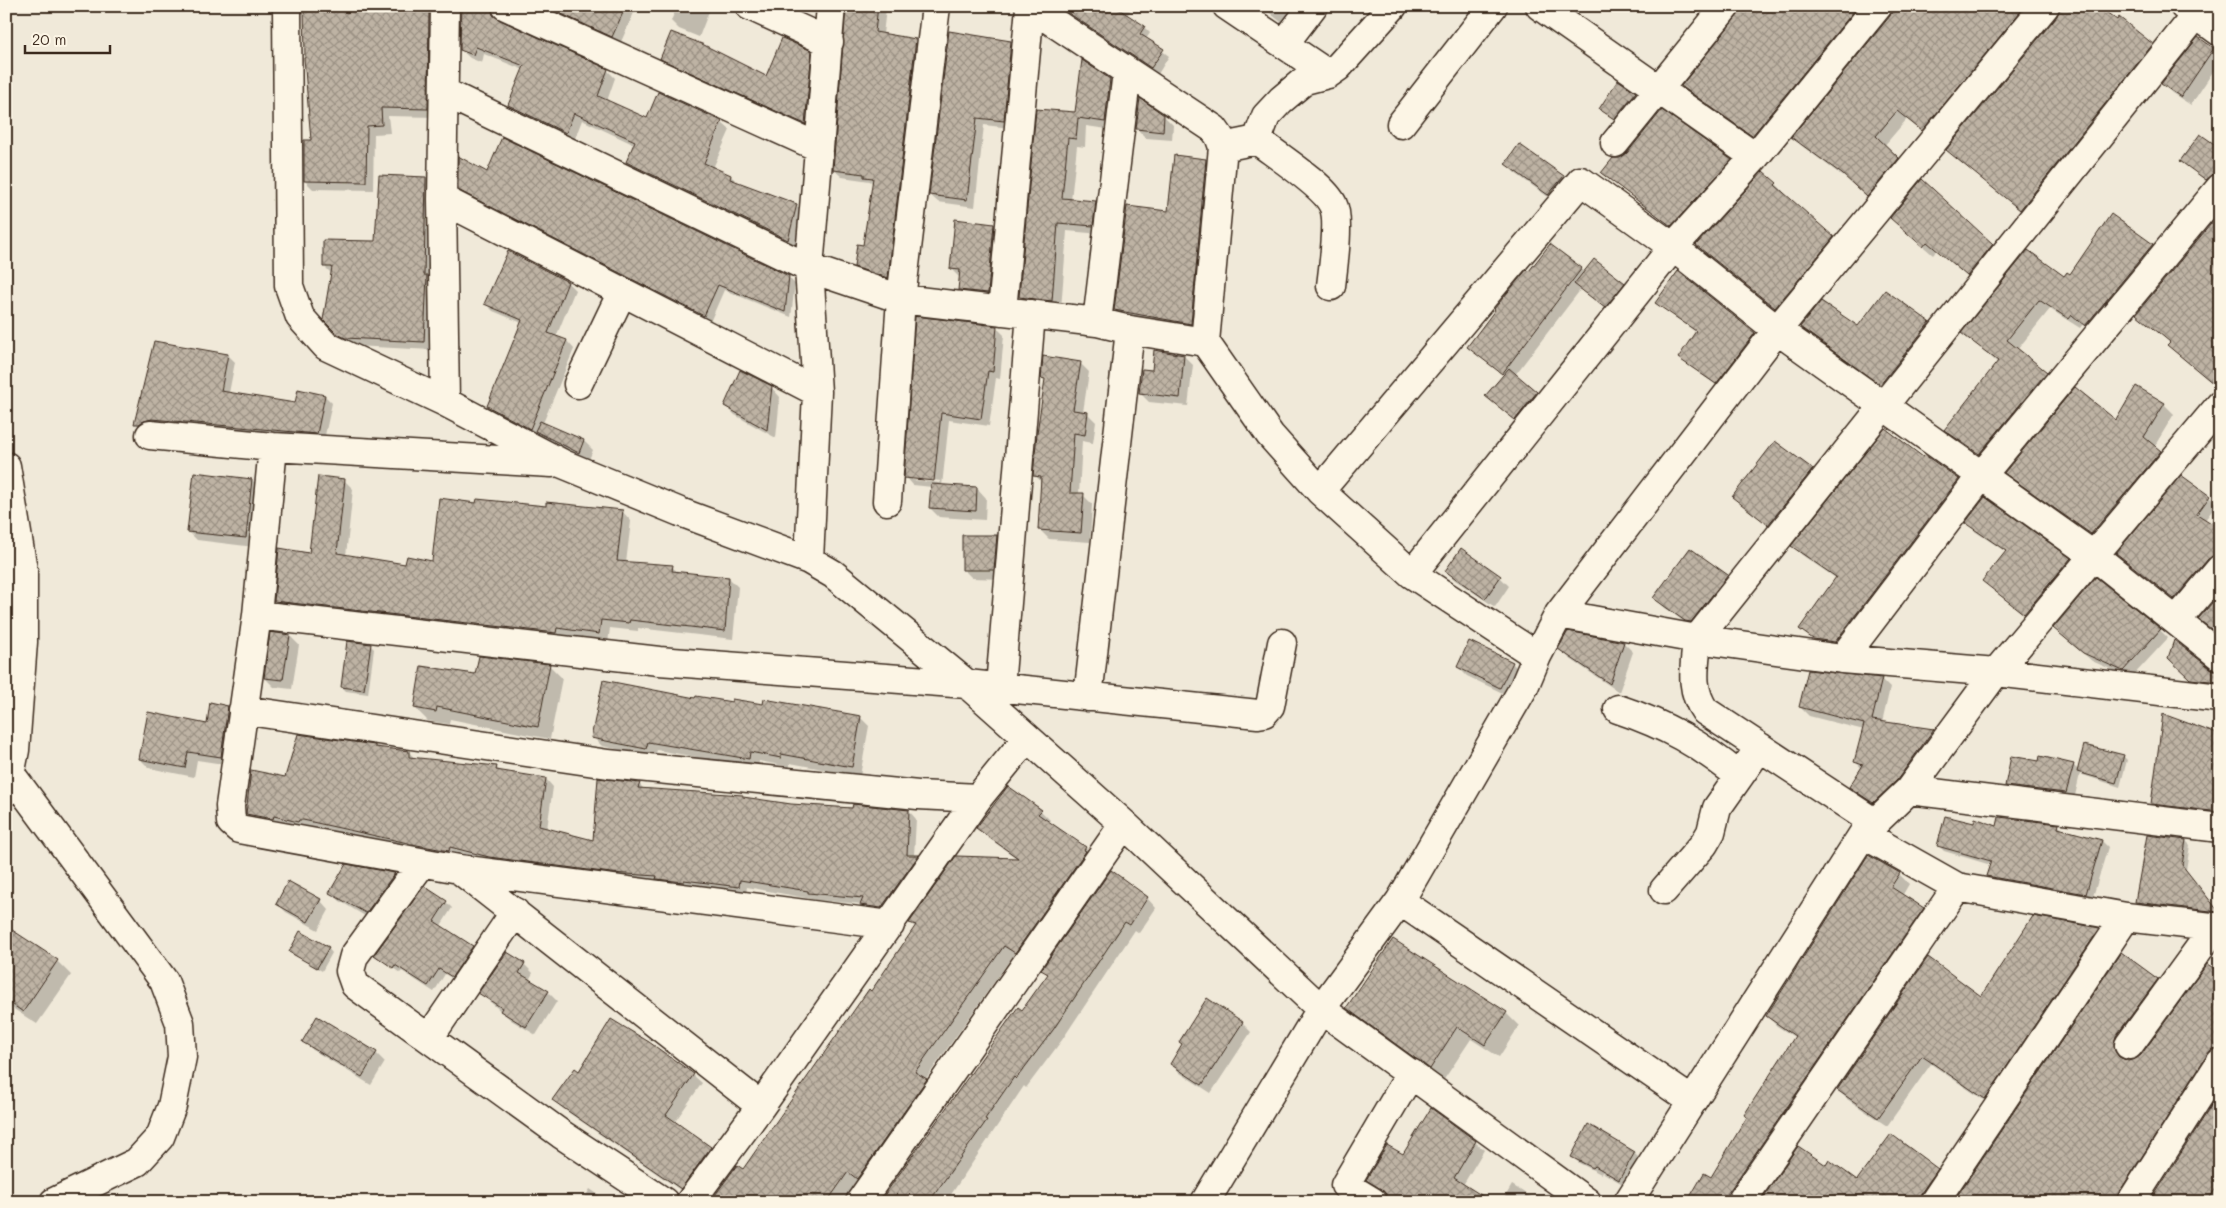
<svg xmlns="http://www.w3.org/2000/svg" width="2226" height="1208" font-family="Mali,sans-serif">
	<defs>
		<pattern id="building-cross-hatch" width="8" height="8" patternUnits="userSpaceOnUse" patternTransform="scale(1.25)"><rect width="8" height="8" fill="#beb3a4"/><path d="M0 0l8 8M0 8l8-8" fill="none" stroke="#9c9285"/></pattern>
	</defs>
	<rect width="100%" height="100%" fill="#f0e9d9"/>
	<filter id="ink" filterUnits="userSpaceOnUse"><feTurbulence type="fractalNoise" baseFrequency=".02" numOctaves="2"/><feDisplacementMap in="SourceGraphic" scale="10" xChannelSelector="R" yChannelSelector="G"/><feConvolveMatrix kernelMatrix="1 2 1 2 8 2 1 2 1" color-interpolation-filters="sRGB"/></filter>
	<g filter="url(#ink)">
		<path fill="#0003" fill-rule="evenodd" d="M306,6H440L436,117L388,116L390,133L374,134L373,190L313,189L305,181L312,141Z
			M462,6H501L498,16L500,22L607,70L615,78L607,101L648,120L721,122L730,130L713,168L731,176L738,183L796,205L804,213L796,248L636,170L628,162L635,145L582,120L574,141L518,113L509,105L524,70L484,54L482,63L470,58L461,50Z
			M536,6H637L620,44Z
			M677,6H711L699,37L679,29L671,21Z
			M848,6H883L886,9L883,34L916,40L923,47L895,285L863,274L856,266L864,246L873,184L870,181L842,177L834,170Z
			M1056,6H1132L1127,16L1144,27L1150,33L1146,39L1169,56L1158,74Z
			M1261,6H1309L1291,30Z
			M1742,6H1874L1762,144L1692,95L1683,86L1739,16Z
			M1894,6H2041L1931,139L1907,119L1884,146L1908,168L1877,205L1852,183L1802,146L1793,137L1891,17Z
			M2058,17L2152,45L2161,54L2030,218L1948,150Z
			M1011,43L1018,50L1011,128L984,125L975,207L938,202L930,195Z
			M2213,49L2220,56V61L2191,105L2172,93L2163,84Z
			M811,52L819,61L814,132L670,67L662,58L767,78Z
			M1110,80L1119,89L1114,130L1086,126L1085,147L1077,146L1071,200L1095,202L1104,211L1101,234L1067,231L1061,309L1029,305L1020,297L1037,110L1076,114Z
			M1618,81L1639,97L1619,123L1600,109Z
			M1164,116L1173,125L1172,140L1146,138L1137,129Z
			M1520,145L1563,177L1572,186L1558,204L1515,173L1506,164Z
			M2220,149V184L2215,188L2182,161Z
			M1206,160L1214,168L1199,331L1124,318L1115,310L1169,213Z
			M1731,161L1739,169L1680,234L1603,173Z
			M488,174L788,277L795,284L791,317L724,290L710,322L466,196L459,189Z
			M426,178L435,187L432,350L355,346L346,342L336,332L332,274L324,266L376,242Z
			M1776,184L1783,191L1782,192L1840,245L1782,314L1698,245Z
			M2220,215V389L2177,353L2171,343L2137,314Z
			M2112,216L2152,245L2162,255L2096,335L2083,324L2080,328L2050,309L2017,350L2056,383L1989,464L1956,440L1946,430L1998,363L1963,333L2064,277L2071,276Z
			M994,225L1003,234L997,302L969,299L960,290V278L951,269Z
			M1901,227L1992,245L2001,254L1977,284L1937,250L1933,255Z
			M1581,269L1585,272L1624,284L1633,293L1614,316L1581,289L1515,375L1545,402L1524,428L1496,404L1504,375L1469,347L1529,272Z
			M568,283L575,290L556,337L567,341L574,349L543,423L584,441L593,450L588,462L545,440L538,433V436L496,414L488,406L522,323L493,311L485,303Z
			M1885,291L1929,323L1938,332L1890,393L1810,336L1801,327L1858,328Z
			M1657,303L1754,334L1761,340L1723,390L1679,358L1697,333Z
			M917,318L996,327L1004,335L1000,379L996,378L989,426L949,420L942,486L977,488L986,498L985,520L939,517L930,508L932,487L913,485L906,477ZM912,478L941,481L940,483L912,480Z
			M155,342L228,355L235,362L229,393L296,405L325,396L332,403L324,440L143,430L136,423Z
			M1184,356L1193,365L1188,406L1149,402L1140,393Z
			M1080,363L1089,372L1083,412L1087,413L1096,422L1093,443L1082,441L1079,494L1083,495L1092,504L1090,542L1049,539L1040,530L1042,483L1035,475L1046,381L1043,378Z
			M771,387L780,397L776,438L735,415L725,405Z
			M2164,404L2174,414L2154,447L2170,463L2102,544L2016,483L2006,473Z
			M1925,456L1967,489L1844,650L1823,648L1801,629L1837,579L1802,555L1793,546Z
			M1812,470L1821,479L1778,533L1734,497Z
			M252,480L261,489L254,547L197,540L188,531Z
			M344,480L353,489L346,556L406,565L433,562L477,504L622,511L631,521L626,563L672,567L679,573L729,578L738,587L733,639L638,628V631L610,628L608,643L566,636L565,642L284,610L275,601L310,554Z
			M2209,497L2217,504L2205,520L2220,530V563L2182,606L2118,553Z
			M1985,499L2070,559L2079,568L2034,622L1984,581L2006,552L1976,532L1967,523Z
			M996,536L1005,545L1003,579L972,578L963,569Z
			M1690,550L1736,585L1695,630L1664,607L1655,598Z
			M1446,571L1500,577L1509,586L1495,607L1455,580Z
			M2160,630L2168,638L2131,678L2092,661L2063,636Z
			M1568,633L1624,643L1633,652L1619,692L1569,658L1560,649Z
			M271,634L290,636L299,645L292,689L274,687L265,678Z
			M370,645L374,649L368,694L346,691L342,687Z
			M2169,658L2220,672V684L2218,685L2195,683Z
			M1512,663L1521,672L1509,696L1467,676L1458,667Z
			M549,665L562,678L550,739L450,719L449,724L428,721L415,708L476,675Z
			M1881,679L1890,688L1882,723L1934,730L1943,739L1883,811L1860,796L1851,787L1862,769L1856,762L1864,730L1809,716L1800,707Z
			M696,700L860,717L869,726L860,776L790,763V767L759,761L758,768L657,750L655,757L602,746L593,737Z
			M228,707L237,716L230,765L197,760L194,777L149,768L140,759L208,725Z
			M2220,738V819L2161,812L2152,803Z
			M375,747L377,749L409,752L415,759L496,767L501,772L546,779L553,787L547,829L594,842L639,784L645,790L742,796L745,799L791,806L909,811L916,819L914,856H918L925,863L889,915L869,913L861,904L817,900L747,887L746,894L498,864L458,854L457,858L311,827H306L305,829L255,821L247,814L286,779Z
			M2123,756L2127,760L2120,787L2080,774L2074,800L2014,793L2006,786L2040,763L2073,765L2078,770Z
			M1041,811L1050,820L1048,823L1086,848L1095,858L1025,961L1014,954L925,1080L935,1090L867,1187L857,1180L843,1202H711L743,1171L916,928L911,923L1018,859L987,837L978,828Z
			M1974,825L1998,828L2058,825L2064,831L2102,841L2108,847L2092,900L1994,882L1988,876L1991,865L1944,851L1938,845Z
			M2148,836L2186,841L2190,845L2186,870L2220,914L2140,906L2136,902Z
			M346,866L395,874L403,883L375,922L340,901L331,892Z
			M1899,874L1909,884L1902,896L1923,909L1933,919L1739,1202H1688L1711,1179L1796,1038L1777,1026L1767,1016Z
			M288,883L320,900L329,910L318,930L286,912L277,903Z
			M1147,898L1156,908L1139,933L1135,930L1062,1040L1026,1088L1024,1086L946,1202H881L1018,1009L1022,1012L1048,975L1043,970Z
			M446,902L452,908L440,927L472,947L479,953L458,982L445,974L434,992L402,971L400,973L376,955Z
			M6,928L57,961L71,975L37,1024L6,1004Z
			M2098,929L2107,938L1994,1107L1931,1064L1887,1126L1847,1099L1838,1090L1982,998Z
			M328,948L332,953L322,971L290,952Z
			M507,953L524,964L533,973L529,980L548,992L557,1001L536,1035L511,1020L480,993Z
			M2220,973V1062L2129,1202H1955L2157,980L2167,990L2123,1054L2124,1061L2127,1062L2135,1061L2143,1055Z
			M1348,1008L1506,1013L1519,1026L1499,1057L1471,1039L1443,1081L1361,1021Z
			M1242,1023L1251,1032L1211,1093L1180,1073L1171,1064Z
			M304,1041L376,1053L385,1062L371,1085L313,1050Z
			M579,1072L693,1075L702,1083L674,1123L710,1148L719,1156L689,1196L562,1108L554,1100Z
			M2220,1095V1202H2151Z
			M1475,1142L1484,1150L1463,1185L1388,1197L1368,1179L1404,1156Z
			M1634,1153L1641,1160L1626,1186L1602,1172L1601,1174L1579,1163L1572,1156Z
			M1826,1167L1857,1181L1937,1170L1947,1180L1932,1202H1762Z
			M1512,1185L1537,1201L1538,1202H1502Z
			M590,1189L609,1202H582Z"/>
		<path fill="url(#building-cross-hatch)" stroke="#3b2a1e" d="M304,6H429L428,109L381,108L382,125L367,126L366,182L304,181V140H311L304,58H305Z
			M461,6H491L493,15L500,20L608,69L598,96L647,118L658,92L722,121L704,163L731,175L730,179L797,204L788,240L626,162L635,141L574,113L566,133L508,105L524,66L476,47L473,55L460,50Z
			M544,6H626L612,37Z
			M846,6H878L875,32L916,39L888,278L854,267L857,244L863,245L873,178L864,177V174L833,170Z
			M1058,6H1114L1145,26L1140,34L1164,49L1151,68Z
			M1745,6H1858L1752,136L1681,86Z
			M1893,6H2025L1922,131L1897,111L1876,136L1899,158L1867,197L1842,174L1791,137L1890,16Z
			M2060,6H2098L2117,20L2119,17L2153,44L2020,210L1946,150L2057,16Z
			M949,31L1011,41L1004,121L977,118L967,200L929,195Z
			M671,32L702,44L766,76L782,38L812,51L805,124L660,59Z
			M2198,37L2214,48L2181,97L2161,84Z
			M1082,60L1110,79L1105,122L1078,118L1076,139L1068,138L1062,198L1096,201L1093,226L1058,223L1052,301L1019,297L1036,109L1075,112Z
			M1618,80L1636,92L1614,119L1599,109Z
			M1140,98L1164,115L1163,132L1136,129Z
			M1662,110L1732,160L1671,226L1601,173L1613,158H1620L1627,153Z
			M2200,134L2220,148V173L2214,174L2206,180L2180,161Z
			M502,137L789,276L785,312L718,285L704,316L458,190V156L487,172Z
			M1519,144L1564,176L1548,195L1505,164Z
			M1174,155L1206,159L1191,324L1114,310L1127,206L1168,211Z
			M1763,171L1777,183L1775,185L1834,237L1775,308L1696,245Z
			M379,175L426,177L424,275H427L424,342L345,338L336,333L323,320L332,267H323V240L375,241Z
			M1922,179L1993,244L1967,276L1927,242L1923,247L1890,218Z
			M2220,213V389L2167,345L2170,342L2136,314Z
			M2111,214L2153,244L2085,326L2072,315L2069,319L2039,300L2007,340L2047,372L1979,454L1944,430L1998,361L1961,333L2028,250L2064,276L2067,272L2070,274Z
			M955,219L994,224L988,293L958,290L960,270L950,269Z
			M1550,244L1582,268L1502,374L1467,347L1495,310L1494,309L1527,269L1529,271Z
			M508,251L568,282L548,333L567,340L530,429L487,406L522,320L484,304Z
			M1594,259L1625,283L1605,308L1574,284Z
			M1678,271L1755,333L1716,384L1678,358L1696,331L1655,303Z
			M1885,290L1930,322L1880,385L1800,327L1821,301L1858,326Z
			M915,316L997,326L993,372L988,371L981,419L941,413L934,481L904,478Z
			M154,341L228,354L221,391L295,403L298,389L325,395L317,434L152,419L144,421L139,424H134Z
			M1154,350L1184,355L1180,398L1139,393L1142,369L1152,370Z
			M1043,356L1081,362L1073,410L1088,412L1085,435L1074,433L1070,493H1084L1081,533L1038,530L1041,477L1033,476L1037,433L1045,379L1041,378Z
			M1509,368L1537,392L1515,420L1485,396Z
			M740,370L772,386L767,430L724,406Z
			M2136,386L2165,403L2144,437L2161,451L2091,534L2004,473L2075,387L2116,420Z
			M540,421L584,440L579,453L535,431Z
			M1885,428L1923,457L1925,455L1959,479L1835,642L1813,639L1799,629L1836,577L1791,546Z
			M1775,441L1813,469L1768,525L1732,497Z
			M194,472L252,479L246,538L187,532Z
			M2181,475L2210,496L2197,514L2216,526L2217,523L2220,524V554L2208,559L2174,599L2116,553Z
			M318,476L345,479L337,553L405,564L407,556L432,561L439,498L476,503L477,499L546,506V502L623,510L617,561L673,565L672,571L729,577L725,631L630,620L629,623L601,620L599,634L557,628L556,633L274,601L279,548L309,553Z
			M931,484L977,487L976,511L929,508Z
			M1985,497L2071,558L2024,614L1982,581L2006,551L1965,523Z
			M962,535H997L994,570H962Z
			M1461,548L1501,576L1485,599L1445,571Z
			M1690,548L1728,575L1691,622L1685,621L1653,598Z
			M2096,577L2161,629L2123,671L2083,653L2053,628Z
			M2220,594V636L2198,619Z
			M1568,631L1624,642L1610,684L1558,649Z
			M270,632L290,635L283,680L264,678Z
			M2174,640L2210,668L2220,671V682L2190,679L2168,658Z
			M347,641L371,644L364,690L341,687Z
			M1469,641L1513,662L1500,688L1457,667Z
			M479,656L550,664L538,727L437,707L436,712L414,708L421,666L475,674Z
			M1808,670L1882,678L1872,720L1934,729L1897,780L1873,803L1849,787L1863,765L1854,762L1864,724L1799,707Z
			M603,680L695,698L696,696L732,702V699L763,704L764,699L861,716L852,767L781,754V758L750,752L749,759L648,742L646,749L591,738Z
			M210,702L228,706L221,757L188,752L185,768L139,759L148,712L207,724Z
			M2163,714L2220,735V812L2151,804Z
			M298,734L375,745V747L409,751V757L497,766L496,770L546,778L539,826L593,840L598,778L640,783L638,788L743,795V797L791,804L852,808L853,804L909,810L907,855H919L881,908L860,905L863,898L808,893V891L740,880L739,887L684,880V882L656,879L657,876L611,873L489,857L450,847L449,851L417,845L303,820H299L298,822L274,816L273,819L246,814L251,770L285,777Z
			M2084,745L2124,755L2116,783L2077,772Z
			M2011,756L2039,761L2040,756L2074,764L2066,793L2005,786Z
			M1008,786L1042,810L1038,814L1086,847L1084,850L1086,851L1015,953L1004,946L915,1072L927,1079L857,1179L848,1172L827,1202H710L737,1165L743,1169L869,989L871,991L916,925L909,923L956,856L1018,858L976,828Z
			M1945,816L1974,823L1975,818L1997,826L1999,817L2059,824L2058,828L2102,840L2086,894L1986,876L1991,861L1937,846Z
			M2147,835L2186,840L2182,865L2219,912L2135,902Z
			M1868,855L1900,873L1891,887L1924,908L1728,1193L1726,1202H1687L1704,1173L1711,1177L1747,1117L1744,1115L1795,1036L1766,1016Z
			M346,864L395,873L366,913L329,893Z
			M1111,870L1148,897L1130,925L1125,922L1053,1030L1016,1079L1014,1077L985,1119L987,1120L929,1202H890L883,1197L1018,1007L1022,1010L1048,974L1041,970Z
			M288,881L321,899L308,922L276,904Z
			M424,886L447,901L434,921L473,946L452,977L439,969L428,986L395,965L393,968L374,955Z
			M2033,916L2100,928L1985,1099L1922,1056L1878,1118L1837,1090L1928,957L1981,996Z
			M6,926L58,960L23,1012L6,1000Z
			M300,931L329,947L317,968L289,952Z
			M1393,939L1507,1012L1485,1045L1457,1027L1430,1069L1346,1008Z
			M507,952L525,963L519,973L549,991L526,1027L500,1011L502,1008L478,993Z
			M2121,952L2158,979L2116,1036L2114,1043L2115,1051L2119,1057L2128,1061L2135,1059L2141,1055L2207,964L2220,972V1048L2212,1049L2207,1055L2118,1194L2115,1202H1953Z
			M1207,998L1243,1022L1202,1085L1170,1064L1182,1044L1179,1042Z
			M317,1016L377,1052L362,1077L302,1042Z
			M611,1019L649,1042L694,1074L666,1115L711,1147L681,1189L552,1100L575,1068L579,1071Z
			M2220,1092V1182L2207,1202H2150Z
			M1431,1108L1476,1141L1454,1178L1492,1202H1389L1386,1194L1381,1189L1366,1180L1387,1145L1403,1154Z
			M1588,1124L1635,1152L1619,1180L1595,1166L1593,1168L1571,1157Z
			M1891,1134L1938,1169L1921,1193L1919,1202H1760L1798,1146L1826,1165L1829,1160L1857,1180Z"/>
		<g fill="none" stroke-linecap="round" stroke-linejoin="round">
			<g stroke="#3b2a1e" stroke-width="31">
				<path id="minor" d="M287,6L289,286L300,317L326,346L445,402L563,464L680,512L809,560L833,574L967,684L1124,824L1321,1009L1587,1202
					M445,6L442,199L445,402
					M506,6L818,147
					M750,6L829,42
					M1029,6L1214,129L1219,136L1223,147
					M1227,6L1328,74
					M1540,6L1755,157
					M2184,6L2220,32
					M1284,44L1313,6
					M444,92L809,268L901,299L1097,322L1130,330L1205,342L1270,435L1320,491L1412,574L1537,656
					M1401,124L1493,6
					M1257,140C1276,155 1325,186 1333,205C1340,219 1333,269 1331,286
					M1615,143L1726,6
					M442,199L817,392
					M1002,311L1030,7
					M1097,322L1127,72
					M1205,342L1223,147L1257,140L1266,116L1281,100L1305,80L1328,74L1338,67L1393,6
					M578,384L622,292
					M150,435L273,447L552,463
					M273,447L257,615L230,806L231,822L239,829L459,869L890,925
					M6,466L23,570V642L15,750L7,791
					M1320,491L1581,181L1673,247L1777,330L2093,555L2220,656
					M887,501L901,299L936,6
					M809,560L817,392L809,268L831,6
					M1412,574L1673,247L1755,157L1878,6
					M1559,614L1697,639L1842,659L1996,672L2220,698
					M257,615L659,661L967,684L1258,714L1264,713L1270,706L1282,643
					M2177,620L2220,569
					M1842,659L1982,475L2220,188
					M1000,687L1031,314
					M1088,697L1130,330
					M1618,709C1666,725 1700,744 1739,776
					M243,710L608,764L918,795L978,798
					M10,773L164,981L180,1023L182,1057L172,1106L160,1137L137,1162L54,1202
					M1909,790L2220,828
					M1875,823L1705,711C1689,688 1695,666 1697,639L2196,15
					M1863,834L1957,887L2126,917L2220,928
					M422,863L354,956L350,971L355,985L561,1134L664,1202
					M460,870L761,1106
					M1664,890L1704,844L1711,832L1717,808L1760,747
					M1400,901L1692,1101
					M429,1038L515,912
					M2129,1045L2215,927
					M690,1202L761,1106L978,798L1027,738
					M860,1202L1124,824
					M1205,1202L1321,1009L1400,901L1524,687L1537,656L1559,614L1777,330L2045,6
					M1373,1202L1345,1185L1411,1073
					M1628,1202L1863,834L1909,790L1996,672L2220,405
					M1741,1202L1957,887
					M1934,1202L2126,917
					M2131,1202L2220,1063"/>
			</g>
			<use href="#minor" stroke="#fcf5e5" stroke-width="28"/>
		</g>
	</g>
	<rect width="2226" height="1208" fill="none" stroke="#fcf5e5" stroke-width="25"/>
	<rect x="12" y="12" width="2201" height="1183" fill="none" stroke="#3b2a1e" stroke-width="2" filter="url(#ink)"/>
	<path d="M25 45v8h85v-8" fill="none" stroke="#3b2a1e" stroke-width="2.5"/>
	<text x="32" y="45" font-size="15" fill="#3b2a1e" stroke="#fcf5e5" stroke-width="4" paint-order="stroke">20 m</text>
</svg>
